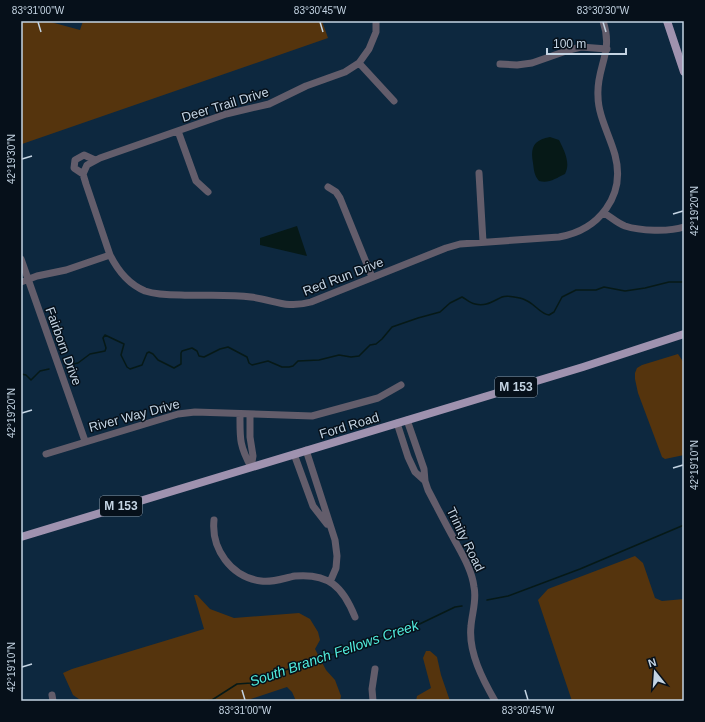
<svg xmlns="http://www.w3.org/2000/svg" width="705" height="722" font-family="Helvetica,sans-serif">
	<rect width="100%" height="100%" fill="#0d283f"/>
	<path fill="#55340d" d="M21,21H47L80,30L83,21H322L328,38L22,144Z
		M678,354L684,363V455L665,459L662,457L638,393L635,379V373L637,368L642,365Z
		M635,556L643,563L655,598L662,601L684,599V701H572L538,600L548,589Z
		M194,595H197L210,609L234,618L299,613L310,619L318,632L320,640L315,649L326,670L335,680L341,696L340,701H296L292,692L287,687L245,701H82L73,695L63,673L72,669L204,629Z
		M426,651H430L437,657L441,675L450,701H416L417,696L431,688L423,658Z"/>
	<path fill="#061917" d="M550,137L559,140C564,150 571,163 565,174C556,178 549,184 539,181C534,175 534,170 533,163C530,147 534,140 550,137Z
		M297,226L307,256L260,245V238Z"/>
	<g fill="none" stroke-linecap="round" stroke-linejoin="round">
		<path stroke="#061917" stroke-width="1.5" d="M68,365L78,363L90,354L105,351L106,348L103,338L105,335L124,344L121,355L127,367L130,369L142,365L147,353L149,352L153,354L158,360L174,368L181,364V353L182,351L192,348L197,351L199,356L204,357L220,349L228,347L247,357L249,363L252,365L268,361L282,367H289L293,366L298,361L319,360L339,355L351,357L359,356L370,345L376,344L382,339L392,327L418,318L440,312L450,303L462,297C466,299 470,303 475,304C486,307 493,301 502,297C507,295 515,297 520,298C534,301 539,314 549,315L554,312L562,297L576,290H596L604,287L625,291L645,288L669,282H684
			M21,374L26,375L31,380L40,371L49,369
			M487,600L508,596L580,569L684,525
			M206,701L212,700L237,684L251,683L266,675L300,666L310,660H316L330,655L345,652L368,642L405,631L455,607L462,606"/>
		<path stroke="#635d6b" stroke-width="7" d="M376,21V32L369,49L359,63L345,72L306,86L269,104L226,114L100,158L87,165L83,174L86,184L110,255C118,271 128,284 145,291C157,295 169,295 181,295C204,296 229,294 251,297C275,300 286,309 311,302L446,248L460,244L559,237C599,230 626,196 615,155C610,136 598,116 598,96C596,67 614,53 603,21
			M359,63L394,101
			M500,64L517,65L532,63L569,50L581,47L607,49
			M178,131L196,181L208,192
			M479,173L483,242
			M83,174L74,168L75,160L84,155L95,160
			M328,187L336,192L340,198L372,277
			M604,213C611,217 617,223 625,226C640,231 669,232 684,227
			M21,259L85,441
			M21,282L37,276L66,270L110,255
			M240,414C240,438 239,445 251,467
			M250,414V437L253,456L251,467
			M397,423L408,457L415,472L425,481L424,469L407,420
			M306,450L335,540L337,556L336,568L330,582
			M46,454L178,414L195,412L312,416L378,398L401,385
			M294,454L313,506L327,524
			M425,481L428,490C437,507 445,523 454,539C462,554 472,570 474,587C477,600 472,613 471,626C468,652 483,680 495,701
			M214,520C211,549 231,577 261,581C272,583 284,578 295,576C329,573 343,587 355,617
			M52,695L53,701
			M373,701L372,689L375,669"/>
		<path stroke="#9f92af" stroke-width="8" d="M667,21L684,72
			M21,537L583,367L684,334"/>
	</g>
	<path fill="none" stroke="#c4d4e3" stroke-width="1.5" d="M38,22L41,32M320,22L323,32M603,22L606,32M22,159L32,156M673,214L683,211M22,413L32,410M673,468L683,465M22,667L32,664M242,690L245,700M525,690L528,700"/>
	<g text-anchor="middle" stroke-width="3" stroke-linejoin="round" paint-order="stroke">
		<g fill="#06101a" stroke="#8b99a7" stroke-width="1">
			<rect x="495" y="377" width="42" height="20" rx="3"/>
			<rect x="100" y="496" width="42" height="20" rx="3"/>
		</g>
		<g font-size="12" font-weight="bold" fill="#c4d4e3">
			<text x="516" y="391">M 153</text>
			<text x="121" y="510">M 153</text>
		</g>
		<g font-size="13" fill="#c4d4e3" stroke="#06101a">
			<text transform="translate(225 104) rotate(-17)" y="5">Deer Trail Drive</text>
			<text transform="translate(343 276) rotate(-21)" y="5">Red Run Drive</text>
			<text transform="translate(64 346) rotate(70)" y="5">Fairborn Drive</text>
			<text transform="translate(134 415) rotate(-15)" y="5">River Way Drive</text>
			<text transform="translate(349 425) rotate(-17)" y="5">Ford Road</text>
			<text transform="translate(466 539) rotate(64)" y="5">Trinity Road</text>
		</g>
		<g font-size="14" font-style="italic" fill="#51eddd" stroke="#06101a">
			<text transform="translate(334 653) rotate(-19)" y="5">South Branch Fellows Creek</text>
		</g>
	</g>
	<rect width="705" height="722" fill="none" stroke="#06101a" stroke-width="44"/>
	<g transform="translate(655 672) rotate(343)" stroke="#06101a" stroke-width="3" paint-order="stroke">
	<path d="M0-3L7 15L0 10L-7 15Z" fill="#c4d4e3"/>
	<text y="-6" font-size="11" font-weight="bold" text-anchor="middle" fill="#c4d4e3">N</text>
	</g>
	<path d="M547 48v6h79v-6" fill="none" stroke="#c4d4e3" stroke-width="2"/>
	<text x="553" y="48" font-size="12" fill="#c4d4e3" stroke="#06101a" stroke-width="3" paint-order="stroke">100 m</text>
	<rect x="22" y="22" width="661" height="678" fill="none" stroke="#c4d4e3" stroke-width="1.5"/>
	<g font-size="10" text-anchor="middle" fill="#c4d4e3">
		<text x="38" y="14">83°31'00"W</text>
		<text x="320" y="14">83°30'45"W</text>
		<text x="603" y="14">83°30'30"W</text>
		<text transform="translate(11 159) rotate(-90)" y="4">42°19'30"N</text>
		<text transform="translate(694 211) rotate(-90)" y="4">42°19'20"N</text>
		<text transform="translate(11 413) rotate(-90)" y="4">42°19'20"N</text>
		<text transform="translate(694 465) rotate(-90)" y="4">42°19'10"N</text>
		<text transform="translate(11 667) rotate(-90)" y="4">42°19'10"N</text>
		<text x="245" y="714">83°31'00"W</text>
		<text x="528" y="714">83°30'45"W</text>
	</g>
</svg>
